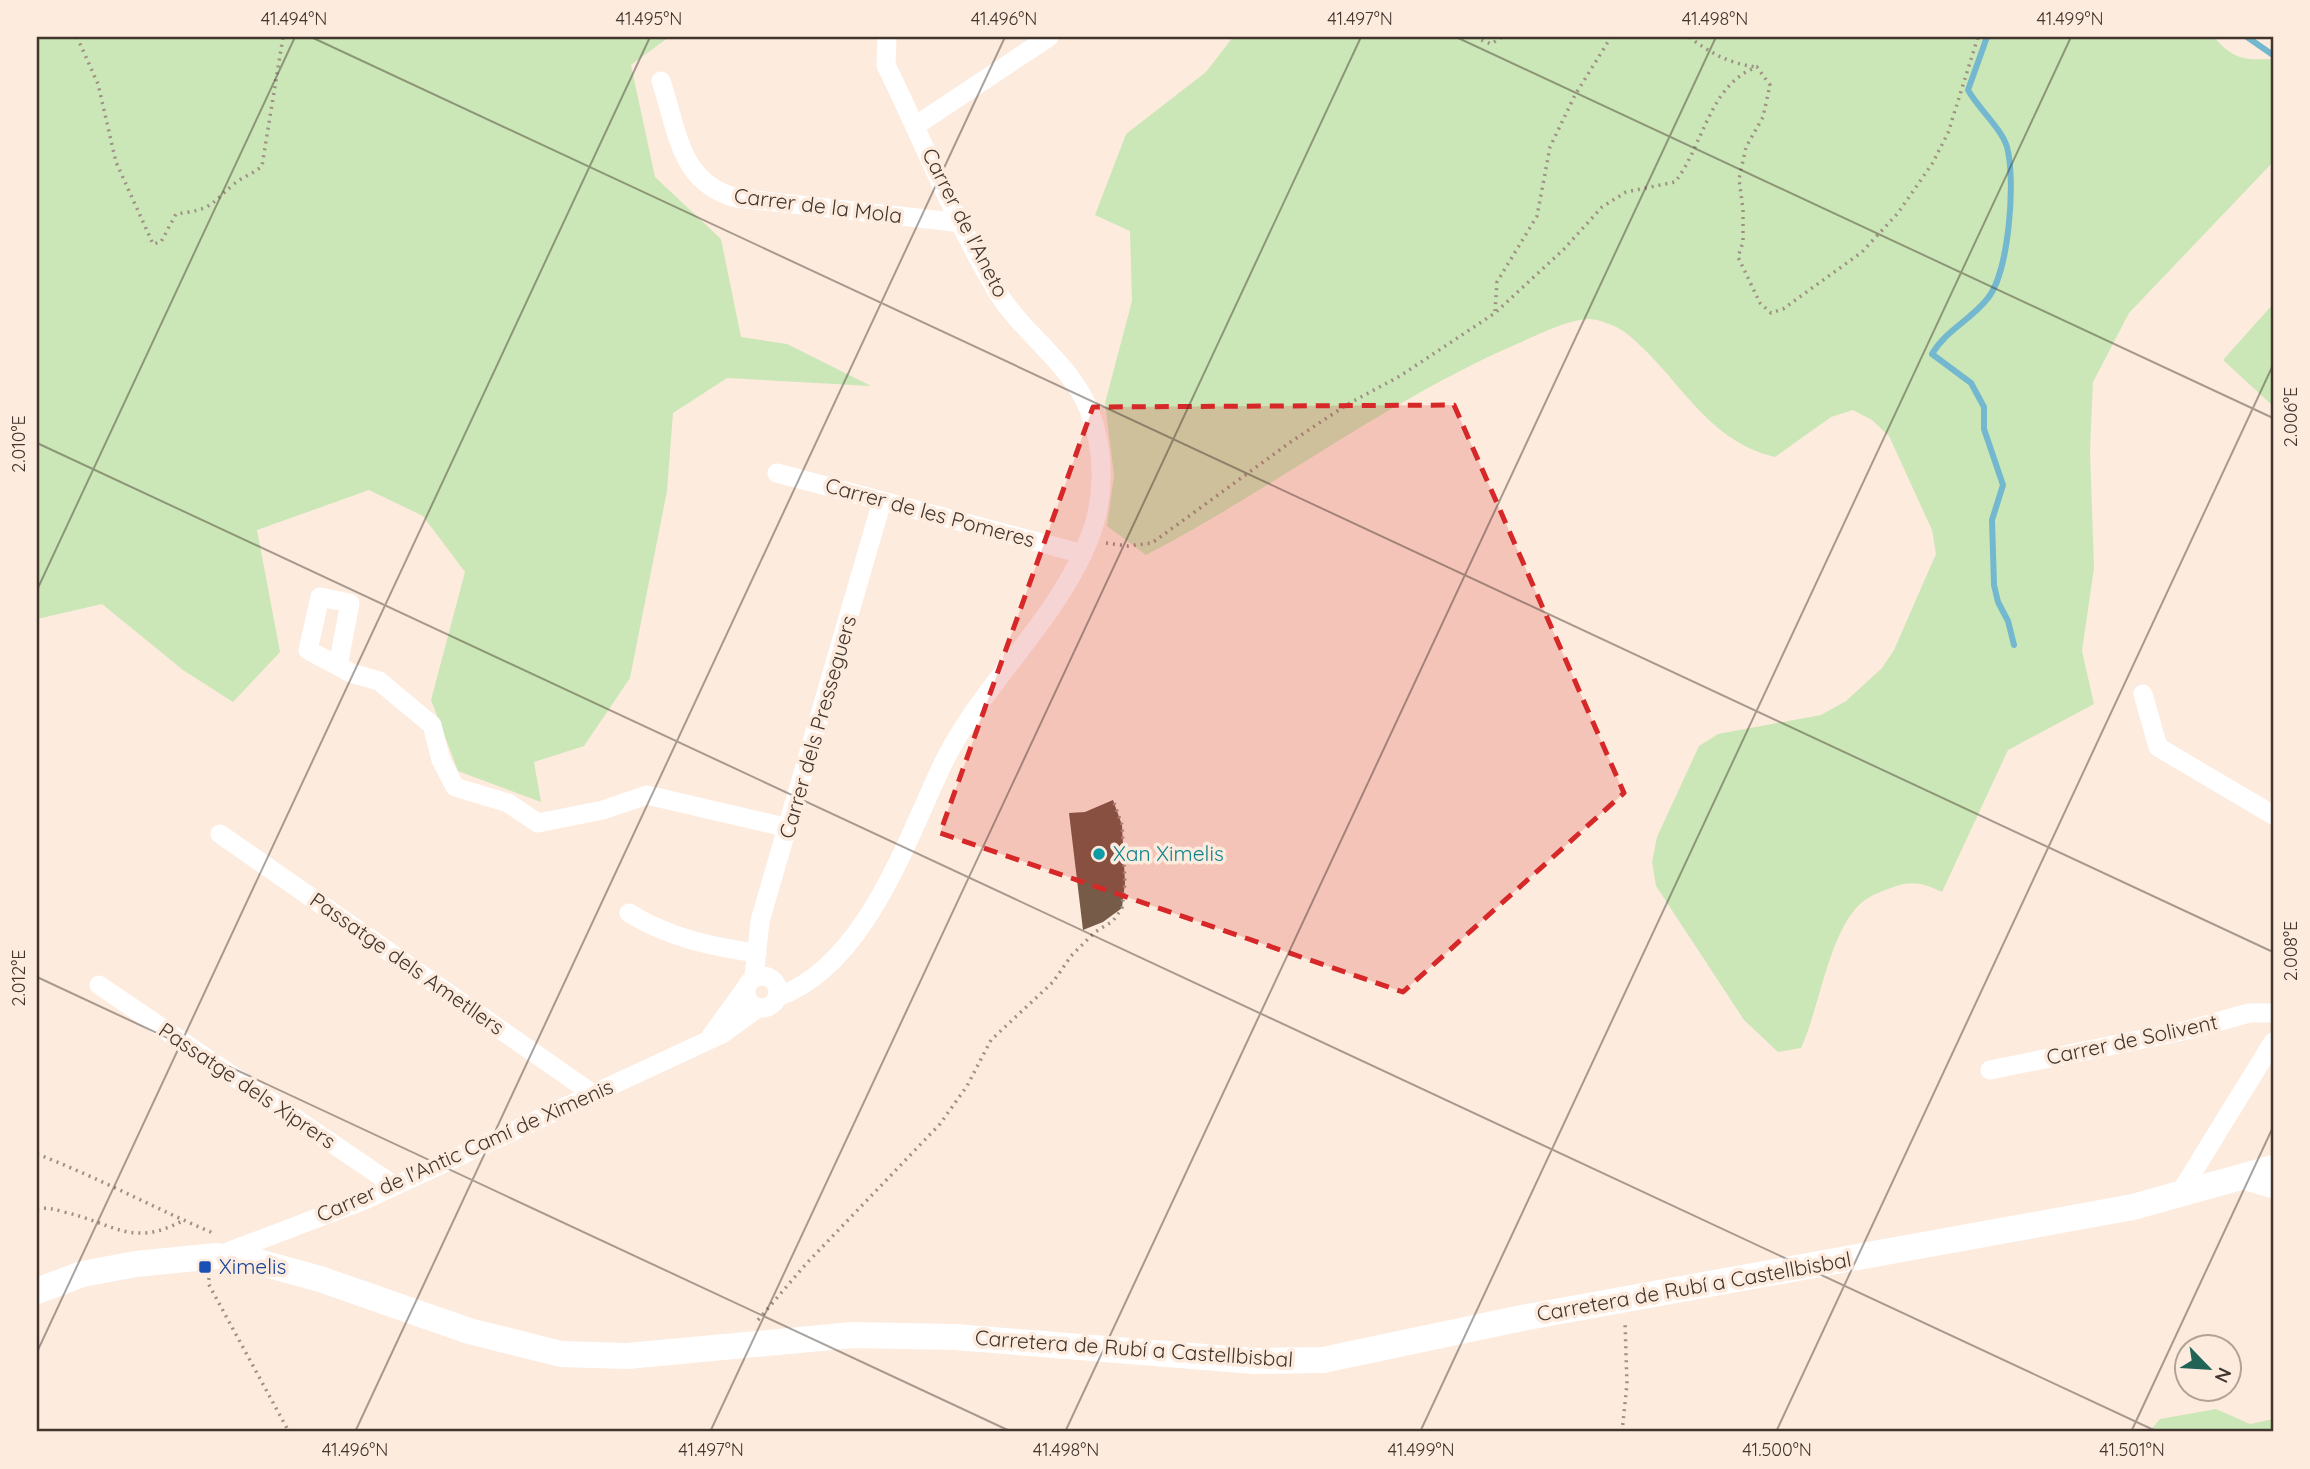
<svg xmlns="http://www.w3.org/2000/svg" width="2310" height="1469" font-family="Quicksand,sans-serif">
	<rect width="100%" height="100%" fill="#fdebde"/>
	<path fill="#cbe7b7" d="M37,37H669L631,65L655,177L721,239L741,337L787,344L871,386L727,378L673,413L667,491L630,678L584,746L534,762L541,802L458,771L431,700L465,572L423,516L369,490L257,530L280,652L233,702L183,670L102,604L37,619Z
		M1233,37H2214C2234,60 2244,60 2273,59V162L2129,313L2093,382L2090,450L2094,568L2082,651L2094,704L2008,750L1942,892C1922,883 1912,880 1891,888C1879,892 1866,897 1857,907C1828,939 1819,1009 1801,1048L1778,1052L1744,1020L1656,886L1652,862L1657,837L1699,746L1718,734L1821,715L1846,701L1882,668L1894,650L1925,579L1936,554L1932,530L1889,436L1872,420L1853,410L1831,417L1775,457C1715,443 1688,394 1647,352C1635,341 1625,329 1609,324C1604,322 1595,319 1589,319C1566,320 1540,334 1519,343C1387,400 1273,489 1146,555L1107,526L1114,475L1105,403L1132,301L1130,231L1095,215L1126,134L1206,72Z
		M2273,304V406L2223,360Z
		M2216,1409L2250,1424L2273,1419V1432H2149L2160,1419Z"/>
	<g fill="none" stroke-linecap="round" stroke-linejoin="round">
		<path stroke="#74b8d0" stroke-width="6" d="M1987,37L1968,90C1978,108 2002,129 2007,147C2016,180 2009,272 1988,298C1971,320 1946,330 1932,354L1971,383L1984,407V429L2003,485L1992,520L1994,585L1998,602L2008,621L2014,645
			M2247,37L2273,55"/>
	</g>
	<path fill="#755b48" d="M1113,800L1122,825L1125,883L1122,908L1103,922L1083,930L1069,813L1085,812Z"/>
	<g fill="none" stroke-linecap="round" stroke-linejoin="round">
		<path stroke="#9f9085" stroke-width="3.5" stroke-dasharray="2 5" stroke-linecap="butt" d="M77,37L98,84L116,162L153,244L161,242L176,214C213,209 208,206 234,184C242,177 253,174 262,166L283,37
			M1475,37L1491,44L1502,37
			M1689,37C1712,54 1728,63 1756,67
			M1495,311L1497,282L1537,216L1550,147L1575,95L1611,37
			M1106,543L1128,546L1152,543L1292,441L1348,404L1400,376L1495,313L1564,249L1602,207L1626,192L1675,182C1703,147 1709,84 1757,67L1770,85L1763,117L1746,147L1739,179L1743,209V242L1738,257L1760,303L1771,313L1783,309L1862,252L1898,213L1932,164L1948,133L1978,37
			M37,1154C97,1177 154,1208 213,1233
			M37,1209C47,1207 54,1209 64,1212C113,1223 132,1248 182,1221
			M209,1278L208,1283L289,1432
			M758,1320L805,1265L940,1124L967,1086L991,1040L1053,982L1071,956L1095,932L1113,921L1122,908L1125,883L1122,825L1113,800
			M1622,1432L1627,1384L1625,1322"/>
		<path stroke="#fff" stroke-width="19" d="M661,81C678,131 679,183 737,198L963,223
			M915,126L1049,37
			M777,473L1083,554
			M338,666L350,603L320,597L308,650L351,673L379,681L432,725L441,760L455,787L508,803L538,823L603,810L647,795L789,828
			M2143,694L2158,747L2273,815
			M220,834L593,1094
			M629,913C668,937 711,947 757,953
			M746 992a16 16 0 1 1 32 0a16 16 0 1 1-32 0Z
			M754,977L760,921L882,501
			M99,985L395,1186
			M777,997C863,967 904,847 940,770C977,689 1052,627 1087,544C1105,503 1106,452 1089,410C1070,362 1020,332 995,288C953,217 922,139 886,65L887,37
			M711,1036L745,989
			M1990,1070L2188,1030L2249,1013H2273
			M2236,1178L2273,1189
			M2180,1193L2273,1042
			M220,1255L367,1199L722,1034L758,1008"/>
		<path stroke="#fff" stroke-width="26" d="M37,1291L82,1274L136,1264L216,1256L255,1261L320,1279L469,1331L561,1354L627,1356L853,1335L955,1337L1255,1361L1323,1360L1522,1318L2133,1207L2273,1168"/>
	</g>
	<path fill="#d62828" fill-opacity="0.2" stroke="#d62828" stroke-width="5" stroke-dasharray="14 9" stroke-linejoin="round" d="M1454,405L1624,793L1403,992L940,833L1093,407Z"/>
	<path fill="none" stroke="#41352d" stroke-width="2" stroke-opacity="0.45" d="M311,37L2273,952M1456,37L2273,418M37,443L2158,1432M37,590L295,37M37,977L1012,1432M37,1352L650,37M355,1432L1005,37M710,1432L1361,37M1065,1432L1716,37M1420,1432L2071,37M1776,1432L2273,365M2131,1432L2273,1127"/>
	<circle fill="#0f9aa8" stroke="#fdebde" stroke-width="2.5" cx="1099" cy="854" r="7"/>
	<rect fill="#1a4fb4" stroke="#fdebde" stroke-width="2.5" x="198" y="1260" width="14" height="14" rx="3.5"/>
	<g text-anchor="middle" stroke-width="7" stroke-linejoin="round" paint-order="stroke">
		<g font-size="21" fill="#41352d" stroke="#fdebde">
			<text transform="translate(818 206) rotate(7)" y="7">Carrer de la Mola</text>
			<text transform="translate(965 223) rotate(63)" y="7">Carrer de l'Aneto</text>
			<text transform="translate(930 513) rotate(15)" y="7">Carrer de les Pomeres</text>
			<text transform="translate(818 727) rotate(-74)" y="7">Carrer dels Presseguers</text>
			<text transform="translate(407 964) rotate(35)" y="7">Passatge dels Ametllers</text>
			<text transform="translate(2132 1040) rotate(-12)" y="7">Carrer de Solivent</text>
			<text transform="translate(247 1086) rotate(34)" y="7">Passatge dels Xiprers</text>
			<text transform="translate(465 1151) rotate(-24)" y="7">Carrer de l'Antic Camí de Ximenis</text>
			<text transform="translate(1694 1287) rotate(-10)" y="7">Carretera de Rubí a Castellbisbal</text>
			<text transform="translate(1134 1349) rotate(4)" y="7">Carretera de Rubí a Castellbisbal</text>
		</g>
		<g font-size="21" fill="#0d838f" stroke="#fdebde" text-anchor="start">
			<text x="1113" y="861">Xan Ximelis</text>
		</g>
		<g font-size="21" fill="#164399" stroke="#fdebde" text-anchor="start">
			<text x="219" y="1274">Ximelis</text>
		</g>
	</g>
	<rect width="2310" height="1469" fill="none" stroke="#fdebde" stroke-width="77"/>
	<g transform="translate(2208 1368) rotate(115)"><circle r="33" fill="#fdebde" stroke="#b2a297" stroke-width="2"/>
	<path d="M0-5L12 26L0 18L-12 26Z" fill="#216455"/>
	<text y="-10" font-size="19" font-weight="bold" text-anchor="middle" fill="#41352d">N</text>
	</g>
	<rect x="38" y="38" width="2234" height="1392" fill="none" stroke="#41352d" stroke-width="2.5"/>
	<g font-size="18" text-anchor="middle" fill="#41352d">
		<text x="294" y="25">41.494°N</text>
		<text x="649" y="25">41.495°N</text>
		<text x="1004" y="25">41.496°N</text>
		<text x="1360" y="25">41.497°N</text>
		<text x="1715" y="25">41.498°N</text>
		<text x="2070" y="25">41.499°N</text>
		<text transform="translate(2291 417) rotate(-90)" y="6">2.006°E</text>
		<text transform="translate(19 444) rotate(-90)" y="6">2.010°E</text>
		<text transform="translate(2291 951) rotate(-90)" y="6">2.008°E</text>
		<text transform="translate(19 978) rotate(-90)" y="6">2.012°E</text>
		<text x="355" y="1456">41.496°N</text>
		<text x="711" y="1456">41.497°N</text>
		<text x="1066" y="1456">41.498°N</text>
		<text x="1421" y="1456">41.499°N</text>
		<text x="1777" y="1456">41.500°N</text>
		<text x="2132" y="1456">41.501°N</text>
	</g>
</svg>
